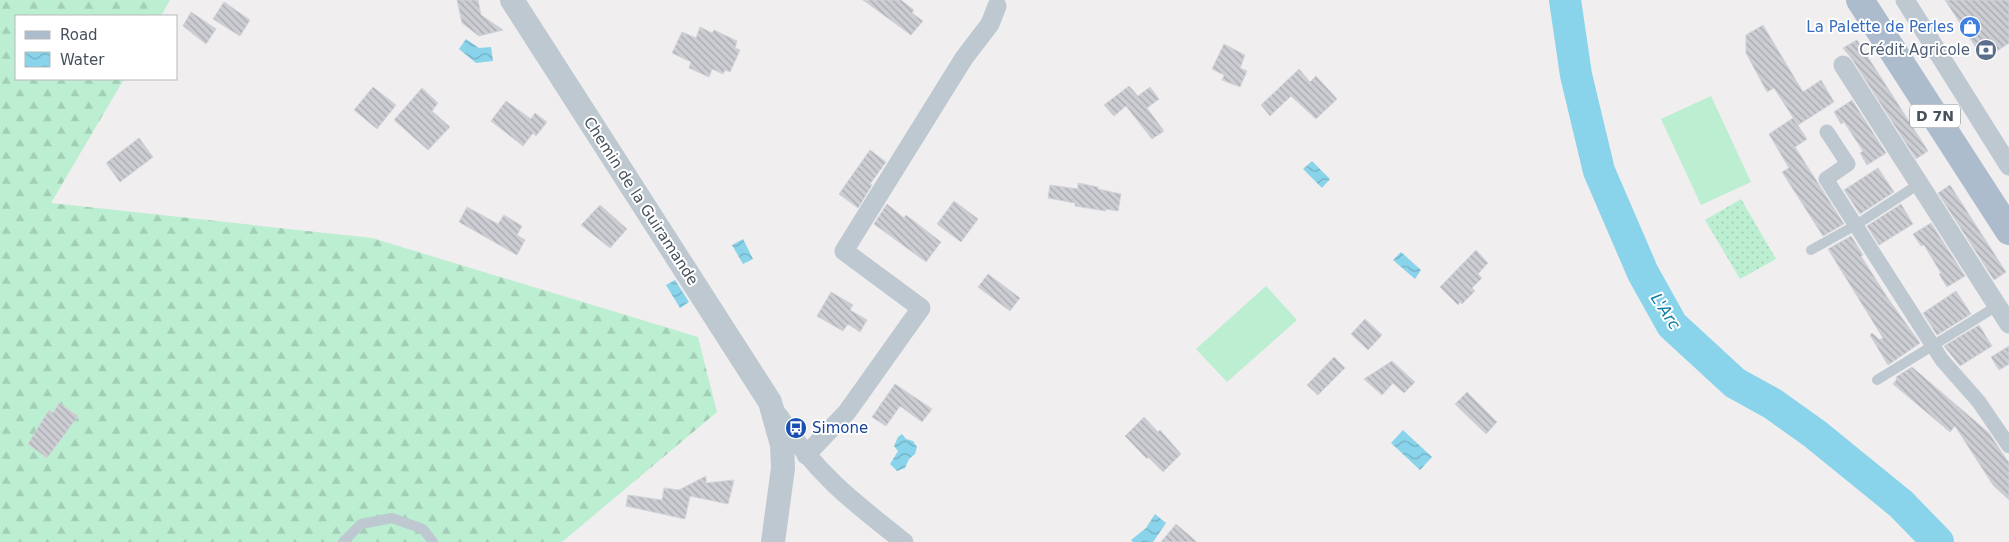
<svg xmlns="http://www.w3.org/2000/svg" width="2009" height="542" font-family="'DejaVu Sans',sans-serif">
	<defs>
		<pattern id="forest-firs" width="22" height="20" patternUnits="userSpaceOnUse" patternTransform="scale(1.25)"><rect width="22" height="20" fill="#bceed1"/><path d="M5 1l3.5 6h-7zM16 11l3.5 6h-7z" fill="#a3ceb6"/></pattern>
		<pattern id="park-dots" width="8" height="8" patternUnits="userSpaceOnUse" patternTransform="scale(1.25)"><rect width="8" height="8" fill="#bceed1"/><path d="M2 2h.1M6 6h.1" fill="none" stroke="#a3ceb6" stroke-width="1.8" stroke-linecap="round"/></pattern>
		<pattern id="water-waves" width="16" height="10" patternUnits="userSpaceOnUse" patternTransform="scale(1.25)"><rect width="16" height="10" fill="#89d4eb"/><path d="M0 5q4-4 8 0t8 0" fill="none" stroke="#72aec1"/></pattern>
		<pattern id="building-back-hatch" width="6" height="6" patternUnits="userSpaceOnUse" patternTransform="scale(1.25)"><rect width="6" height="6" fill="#cbcdd3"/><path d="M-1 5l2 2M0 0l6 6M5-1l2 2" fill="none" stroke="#a7a9ae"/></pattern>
	</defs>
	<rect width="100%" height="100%" fill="#f0eeee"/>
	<path fill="#bceed1" d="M1711,96L1751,182L1701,205L1661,119Z
		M1266,286L1297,320L1227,382L1196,349Z"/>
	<path fill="url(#forest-firs)" d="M0,0H170L161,16H16V79H124L51,203L372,238L698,337L717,412L562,542H0Z"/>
	<path fill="url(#park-dots)" d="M1741,199L1776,259L1740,279L1705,220Z"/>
	<path fill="url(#water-waves)" d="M466,39L479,48L491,47L493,61L476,63L459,49Z
		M1312,161L1330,179L1322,188L1303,169Z
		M743,239L753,259L743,264L732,245Z
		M1401,252L1421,270L1415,279L1393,260Z
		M675,280L689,302L680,308L666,285Z
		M1403,430L1432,457L1420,470L1391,443Z
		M902,434L906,439L913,441L917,447L915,454L909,459L905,468L897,471L890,464L898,451L894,446L898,437Z
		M1155,514L1166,523L1153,542H1133L1131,540L1146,528Z"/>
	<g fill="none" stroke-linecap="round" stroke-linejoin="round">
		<path stroke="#89d4eb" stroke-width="32" d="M1565,0L1576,75L1599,171L1643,273L1672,325L1735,383L1773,404L1815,434L1901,504L1938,542"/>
	</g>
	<path fill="url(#building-back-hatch)" stroke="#d2d4d9" d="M457,0H478L481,15L503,30L479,36L462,23Z
		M863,0H901L914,10L912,13L923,21L911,35Z
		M1945,0H2009V43L1984,60Z
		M224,2L250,20L240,36L213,19Z
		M191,12L216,29L206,44L183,26Z
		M1763,25L1803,92L1821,80L1834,102L1798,125L1774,88L1767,92L1746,53V35Z
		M700,27L712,33L714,30L737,41L735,48L740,50L730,72L725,70L723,74L712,69L709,77L689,68L691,62L672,53L682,32L696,38Z
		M1857,40L1928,151L1916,159L1852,59L1843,48Z
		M1224,44L1245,55L1240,68L1247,71L1240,87L1222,80L1224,75L1212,69Z
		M1299,69L1310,82L1316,76L1337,99L1316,119L1291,96L1270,116L1261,105Z
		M1129,86L1138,96L1150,87L1159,99L1147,108L1164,131L1152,139L1126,106L1114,116L1104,105Z
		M373,87L396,105L377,129L354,110Z
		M422,88L438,103L432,111L450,127L428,150L394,120Z
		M1852,100L1886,153L1867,165L1860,153L1863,151L1844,122L1841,124L1834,112Z
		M506,101L531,119L535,113L547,122L536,136L533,133L523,146L491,121Z
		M1793,118L1807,139L1795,147L1844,224L1823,236L1782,172L1789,168L1769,134Z
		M139,138L153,157L120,182L106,163Z
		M870,150L886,162L870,184L872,185L858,208L839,194Z
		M1878,168L1894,192L1860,214L1844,190Z
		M1078,183L1098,187V189L1121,194L1118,211L1106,209V211L1075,206V203L1048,198L1050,185L1078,189Z
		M1950,185L2006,272L1994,280L1938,193Z
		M954,201L978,219L961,242L937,224Z
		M887,204L904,218L906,215L941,242L926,262L874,224Z
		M1901,204L1913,224L1879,245L1867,226Z
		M600,205L627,229L610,248L581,225Z
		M467,207L498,224L504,215L522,226L517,235L525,240L517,255L459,222Z
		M1931,223L1965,276L1947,287L1939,274L1941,273L1924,245L1921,246L1913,234Z
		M1851,236L1863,255L1861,256L1887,297L1920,343L1888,365L1870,335L1872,333L1880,340L1883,338L1828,249Z
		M1476,250L1488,263L1478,274L1482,278L1472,288L1475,291L1462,304L1460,302L1458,305L1440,287Z
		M988,274L1020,298L1010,311L978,287Z
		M1956,291L1971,314L1937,335L1923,313Z
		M831,292L853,305L850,310L867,320L860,332L848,324L843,331L817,316Z
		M1365,319L1382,335L1368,350L1351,334Z
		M1979,325L1992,346L1960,366L1944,346Z
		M2009,346V364L1999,370L1991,357Z
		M1334,357L1345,368L1318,395L1307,385Z
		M1392,361L1415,382L1404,393L1393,383L1382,395L1364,379Z
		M1912,367L1989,433L2009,463V500L1993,485L1955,426L1950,432L1893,384L1897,379L1896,377Z
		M895,384L932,409L922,422L900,406L886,426L872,417Z
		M1467,392L1497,422L1486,434L1455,404Z
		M59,403L78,416L47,458L28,444L49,410L53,413Z
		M1144,417L1158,432L1160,430L1181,454L1163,472L1148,457L1147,459L1125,436Z
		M706,476V483L734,480L728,504L690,496L685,519L626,506L628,495L662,500L664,488L679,490Z
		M1176,524L1197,542H1161Z"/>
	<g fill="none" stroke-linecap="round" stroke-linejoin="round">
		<path stroke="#bec8d0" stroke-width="10" d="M1811,250L1856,225L1919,184
			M1877,380L1997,306
			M343,542L361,524L392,518L423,529L433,542"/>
		<path stroke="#bec8d0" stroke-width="15" d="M1827,132L1848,164L1826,179L1942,360L1979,402L2009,446"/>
		<path stroke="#bec8d0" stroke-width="19" d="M1905,0L2009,166
			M1843,65L2009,324
			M779,416C814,472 853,502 904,542
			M806,455L847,412L921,308L844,251L964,58L990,24L997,6"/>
		<path stroke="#bec8d0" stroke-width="24" d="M512,0L770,402L782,445L783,468L773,542"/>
		<path stroke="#adbccd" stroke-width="28" d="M1860,0L2009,231"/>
	</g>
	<defs>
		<g id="shop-disc" transform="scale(1.125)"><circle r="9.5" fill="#3f7fe0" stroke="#fff"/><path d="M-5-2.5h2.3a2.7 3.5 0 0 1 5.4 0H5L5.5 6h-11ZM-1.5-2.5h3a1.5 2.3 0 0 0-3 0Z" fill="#fff"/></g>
		<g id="bank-disc" transform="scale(1.125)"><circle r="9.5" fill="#5c6f8a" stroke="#fff"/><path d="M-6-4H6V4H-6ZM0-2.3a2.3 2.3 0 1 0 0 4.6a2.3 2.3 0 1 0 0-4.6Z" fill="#fff"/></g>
		<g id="bus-disc" transform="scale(1.125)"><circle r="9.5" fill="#1a4fb4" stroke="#fff"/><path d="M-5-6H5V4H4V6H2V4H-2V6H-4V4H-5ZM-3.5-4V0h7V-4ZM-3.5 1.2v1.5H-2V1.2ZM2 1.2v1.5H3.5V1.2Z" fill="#fff"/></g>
	</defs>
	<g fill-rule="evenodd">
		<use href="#shop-disc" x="1970" y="27"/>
		<use href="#bank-disc" x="1986" y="50"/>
		<use href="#bus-disc" x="796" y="428"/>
	</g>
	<g text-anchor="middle" stroke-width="4" stroke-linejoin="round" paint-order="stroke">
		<rect fill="#fff" stroke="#7e858c" stroke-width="1" x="1910" y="104.5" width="50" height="23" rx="4"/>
		<g font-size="14" font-weight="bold" fill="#46515b">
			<text x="1935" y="121">D 7N</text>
		</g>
		<g font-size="15" fill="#366cbe" stroke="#fff" text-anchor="end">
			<text x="1954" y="32">La Palette de Perles</text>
		</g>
		<g font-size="15" fill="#4e5e75" stroke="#fff" text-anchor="end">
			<text x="1970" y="55">Crédit Agricole</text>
		</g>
		<g font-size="15" fill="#46515b" stroke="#fff">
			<text transform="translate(641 201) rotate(57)" y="5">Chemin de la Guiramande</text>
		</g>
		<g font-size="15" fill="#164399" stroke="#fff" text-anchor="start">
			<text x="812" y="433">Simone</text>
		</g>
		<g font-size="16" font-style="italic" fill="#0d7da0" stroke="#fff">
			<text transform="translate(1666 311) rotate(57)" y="6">L'Arc</text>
		</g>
	</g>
	<rect x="15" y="15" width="162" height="65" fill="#ffffff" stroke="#b5b9bd"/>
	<rect x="25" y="31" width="25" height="8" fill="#adbccd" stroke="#b5b9bd"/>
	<text x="60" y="40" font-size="15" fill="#46515b">Road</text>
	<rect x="25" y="52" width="25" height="15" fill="url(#water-waves)" stroke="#b5b9bd"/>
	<text x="60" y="65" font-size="15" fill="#46515b">Water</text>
</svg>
